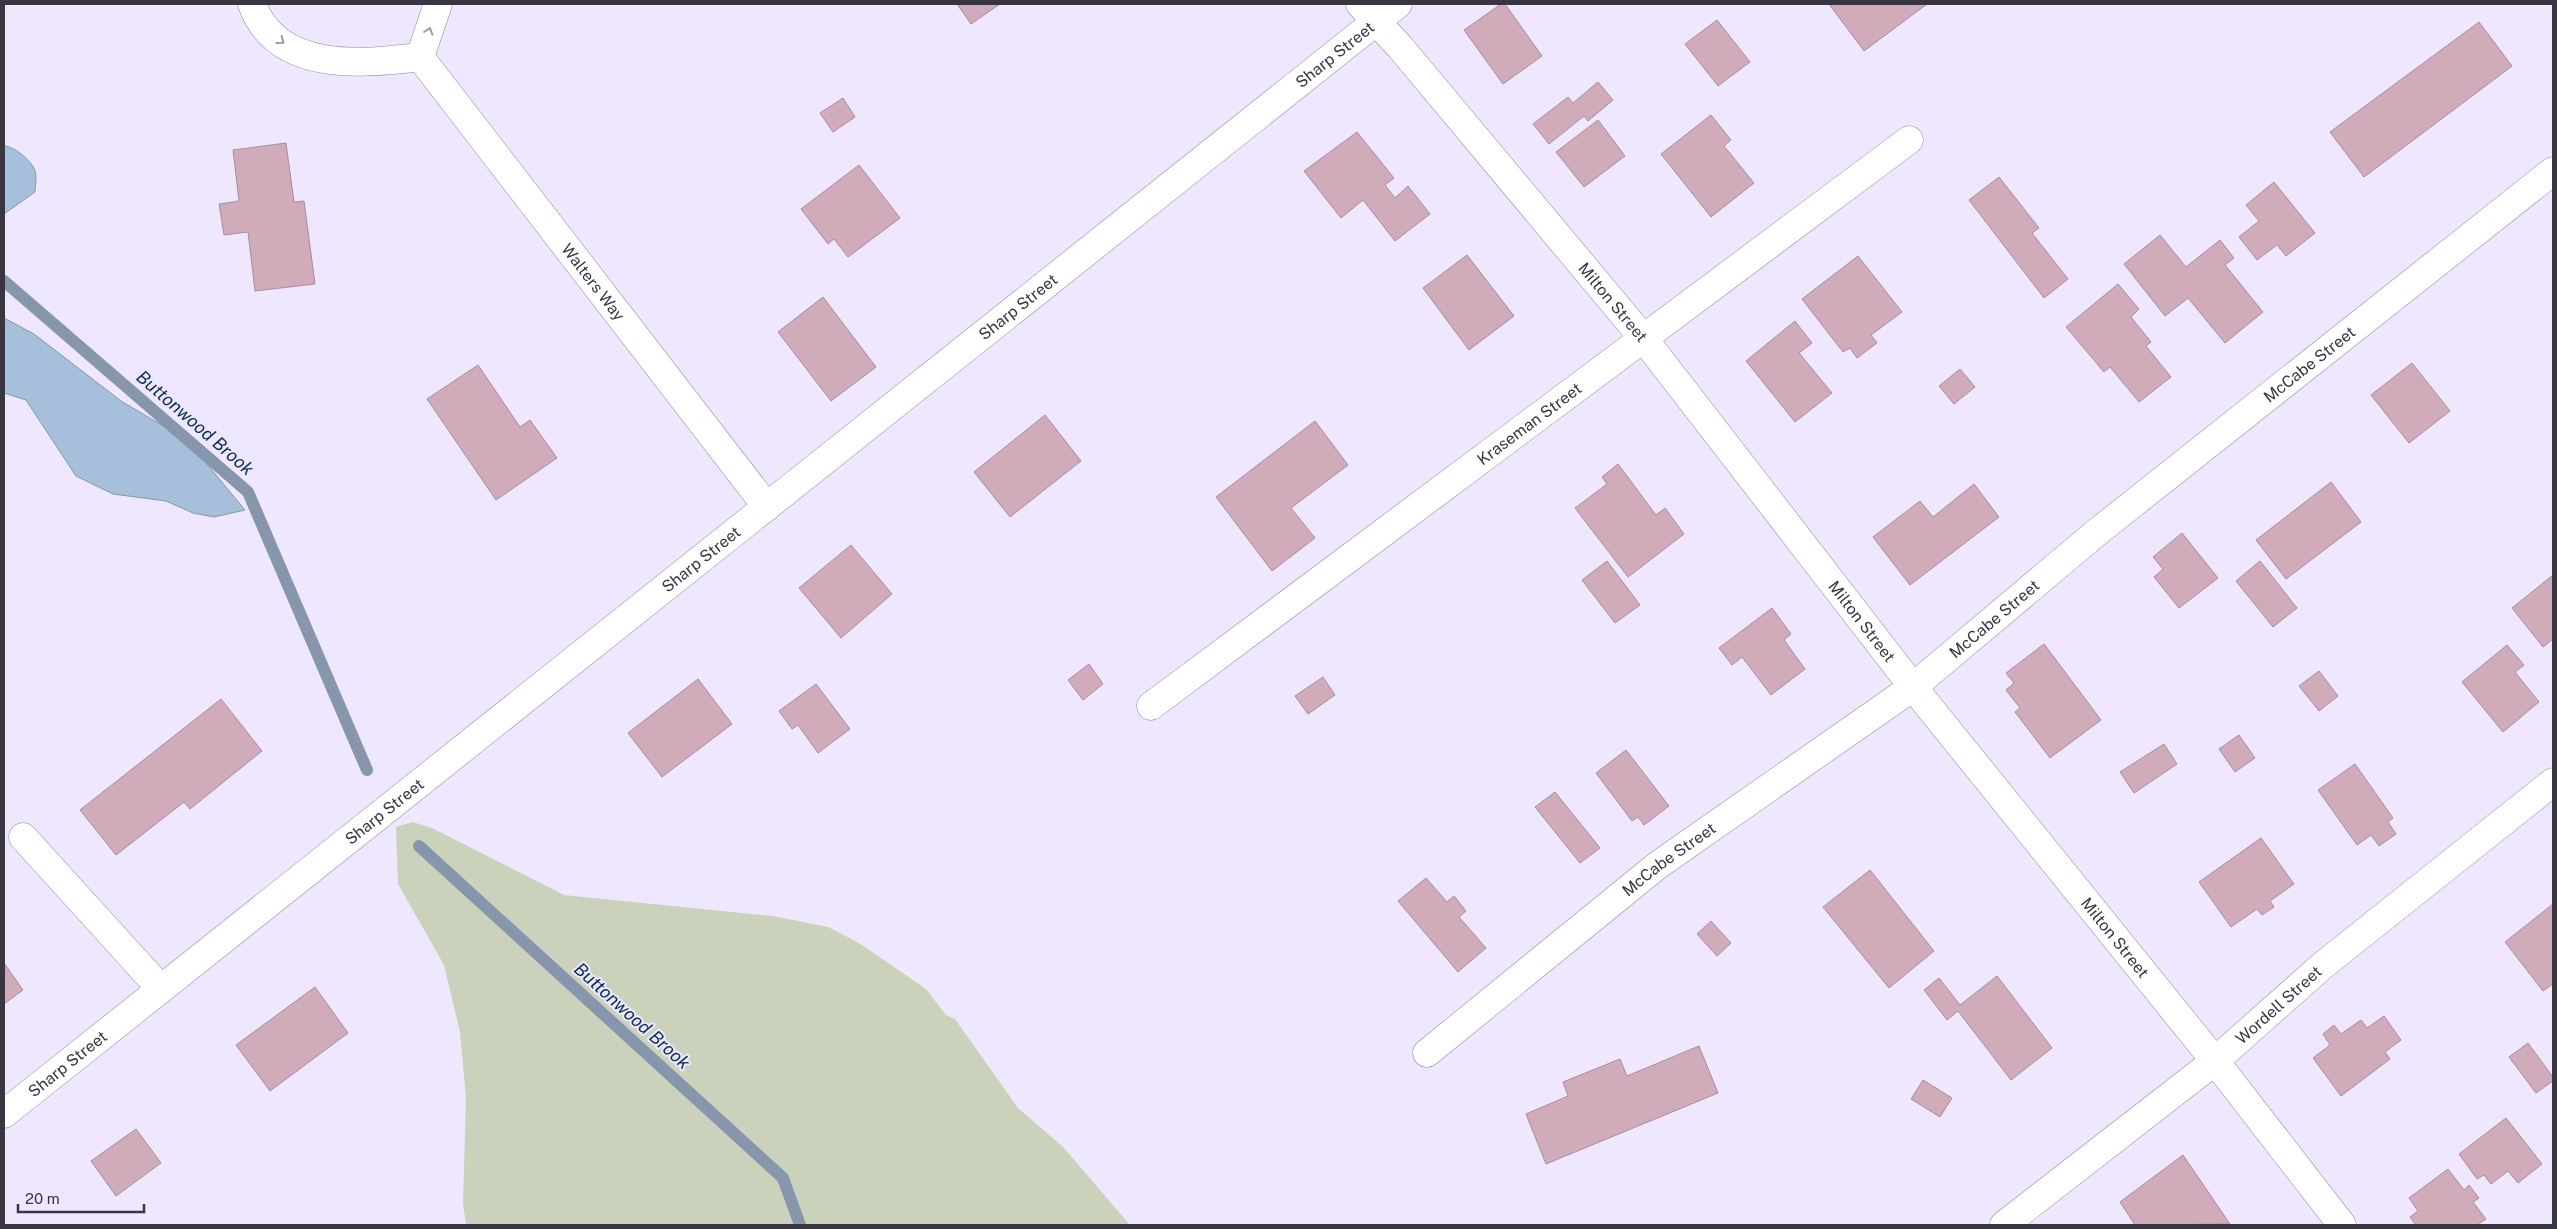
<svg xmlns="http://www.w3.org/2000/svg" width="2557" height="1229" font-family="'Public Sans',sans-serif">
	<rect width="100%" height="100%" fill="#eee7fd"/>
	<path fill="#cbd2bb" d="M413,822L434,829L564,895L772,916L828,927L859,943L926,989L946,1015L955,1019L1018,1108L1064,1148L1130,1225H466L463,1203L466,1098L460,1032L444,965L398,884L396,827Z"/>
	<path fill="#a6bfda" stroke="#8696ac" d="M4,146C14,146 32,161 35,171C37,177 35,186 35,192L4,214Z
		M4,318L34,334L121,401L187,440L245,510L214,517L193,513L166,501L113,494L76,476L26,400L4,393Z"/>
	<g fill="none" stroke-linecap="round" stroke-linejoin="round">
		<path stroke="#8696ac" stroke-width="12" d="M4,281L248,492L367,770
			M419,846L783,1178L800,1225"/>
	</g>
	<path fill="#d0abba" stroke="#a98e98" d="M957,4H1000L971,24Z
		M1501,4H1505L1542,56L1503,84L1464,30Z
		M1829,4H1927L1864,51Z
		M1717,20L1750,62L1718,86L1685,44Z
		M2479,22L2512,66L2364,177L2330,132Z
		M1598,82L1613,100L1588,121L1584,116L1549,144L1533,124L1568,97L1573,103Z
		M843,98L855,117L833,132L820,113Z
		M1711,115L1731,140L1724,146L1754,183L1711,217L1661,154Z
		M1598,120L1625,156L1584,187L1556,152Z
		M1357,132L1394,178L1385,185L1395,198L1408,186L1430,214L1395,241L1363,200L1341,218L1304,171Z
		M286,143L294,202L304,201L315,284L255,291L248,232L224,235L219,204L239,201L233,150Z
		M859,165L900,218L848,257L834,239L828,244L801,209Z
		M1999,177L2039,228L2032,233L2068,279L2044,298L1969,200Z
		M2274,182L2315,233L2286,256L2277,245L2257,260L2239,237L2259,221L2246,205Z
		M2160,235L2186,267L2220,240L2234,258L2225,265L2263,312L2225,343L2188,298L2165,316L2124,264Z
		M1467,255L1514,316L1469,350L1423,288Z
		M1858,256L1902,312L1871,335L1877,343L1857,358L1850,348L1843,352L1802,299Z
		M2118,284L2139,309L2131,317L2151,342L2146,346L2171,377L2139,402L2110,367L2104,372L2066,327Z
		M823,297L876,367L831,401L778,332Z
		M1795,321L1812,343L1799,353L1832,393L1795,422L1746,361Z
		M2412,363L2450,411L2409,443L2371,395Z
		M478,365L520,427L530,420L557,458L496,500L427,399Z
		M1960,369L1975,387L1954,404L1939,386Z
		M1045,415L1081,461L1010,517L974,472Z
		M1315,421L1348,465L1291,508L1315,538L1272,571L1216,497Z
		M1618,464L1656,515L1665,508L1684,534L1628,577L1575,508L1607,484L1602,477Z
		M2331,482L2361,522L2286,579L2256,540Z
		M1974,484L1999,517L1910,585L1873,537L1920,501L1933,517Z
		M2182,533L2218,578L2179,608L2154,577L2163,569L2153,557Z
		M851,545L892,594L841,638L799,588Z
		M1607,561L1640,605L1615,623L1582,580Z
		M2260,561L2297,608L2273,627L2236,581Z
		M2553,575V639L2543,647L2512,608Z
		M1772,608L1791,634L1784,640L1805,669L1771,695L1742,657L1732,665L1719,648Z
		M2044,644L2101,720L2050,758L2015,712L2020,708L2006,690L2014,683L2006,673Z
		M2507,645L2524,665L2515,672L2539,702L2503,732L2462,682Z
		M1089,664L1103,684L1083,700L1068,680Z
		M2319,671L2338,696L2319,711L2299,686Z
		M1323,677L1335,695L1308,714L1295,696Z
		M698,679L732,724L662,777L628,733Z
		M816,684L850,729L818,753L798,725L792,729L779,711Z
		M221,699L262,751L190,809L184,802L116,855L80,810Z
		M2239,735L2255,758L2235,772L2219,749Z
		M2164,744L2177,764L2134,793L2120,772Z
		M1626,750L1669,806L1644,825L1638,817L1632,821L1596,773Z
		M2355,764L2393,818L2388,822L2396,834L2379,846L2371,835L2357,845L2318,790Z
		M1555,792L1600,848L1580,863L1535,807Z
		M2261,838L2294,884L2270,901L2274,907L2262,915L2257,909L2231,927L2199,882Z
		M1870,870L1934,951L1889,988L1823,907Z
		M1426,878L1447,902L1454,896L1466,911L1459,917L1486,948L1458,972L1398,901Z
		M2553,904V984L2543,991L2505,942Z
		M1711,921L1731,943L1717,956L1697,934Z
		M4,963L23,990L4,1004Z
		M1997,976L2052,1048L2011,1080L1958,1011L1947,1020L1924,990L1939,978L1960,1005Z
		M315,987L348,1033L270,1091L236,1045Z
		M2384,1016L2401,1040L2385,1052L2390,1059L2341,1096L2313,1058L2330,1045L2323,1034L2334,1025L2341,1034L2361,1020L2367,1028Z
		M2528,1043L2553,1077V1081L2536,1093L2509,1057Z
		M1699,1046L1718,1093L1546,1164L1526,1114L1568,1096L1563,1082L1620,1059L1627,1076Z
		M1923,1080L1952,1098L1940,1117L1911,1099Z
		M2506,1118L2542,1164L2518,1183L2508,1171L2491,1184L2484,1175L2477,1179L2459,1154Z
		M136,1129L161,1163L116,1196L91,1161Z
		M2183,1155L2230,1224L2135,1225L2120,1202Z
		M2448,1169L2464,1190L2469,1185L2479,1198L2473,1202L2486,1219L2477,1225H2416L2410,1217L2418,1211L2409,1198Z"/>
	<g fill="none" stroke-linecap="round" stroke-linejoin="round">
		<g stroke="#8f879f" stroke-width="29">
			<g id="minor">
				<path d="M252,4C277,73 362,64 420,57"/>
				<path id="s1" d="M1360,4L1400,47L1644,339L1913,687L2215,1061L2342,1225"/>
				<path id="s2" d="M420,57L767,507"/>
				<path d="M420,57L438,4"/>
				<path id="s3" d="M1151,706L1909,140"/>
				<path d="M23,837L161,989"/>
				<path id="s4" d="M1427,1053L1658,865L1913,687L2096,533L2553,171"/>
				<path id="s5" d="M4,1114L1398,4"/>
				<path id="s6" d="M2004,1225L2215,1061L2322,966L2553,782"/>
			</g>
		</g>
		<use href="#minor" stroke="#fff" stroke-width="28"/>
	</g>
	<defs><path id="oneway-chevron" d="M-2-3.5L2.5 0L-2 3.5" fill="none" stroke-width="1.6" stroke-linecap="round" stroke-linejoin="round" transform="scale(1.25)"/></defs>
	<g stroke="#9c9aa0">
		<use href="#oneway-chevron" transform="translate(429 31) rotate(-72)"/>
		<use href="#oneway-chevron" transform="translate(281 41) rotate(36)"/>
	</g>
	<g text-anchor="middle" stroke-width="4" stroke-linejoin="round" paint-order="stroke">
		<g font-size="16" fill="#3a3641" stroke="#eee7fd">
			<text dy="6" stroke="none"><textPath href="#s5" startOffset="1701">Sharp Street</textPath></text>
			<text dy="6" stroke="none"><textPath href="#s2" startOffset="284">Walters Way</textPath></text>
			<text dy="6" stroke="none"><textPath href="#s1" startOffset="391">Milton Street</textPath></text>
			<text dy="6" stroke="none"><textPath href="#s5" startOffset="1296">Sharp Street</textPath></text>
			<text dy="6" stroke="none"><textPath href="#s4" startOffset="1120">McCabe Street</textPath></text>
			<text dy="6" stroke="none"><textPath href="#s3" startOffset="472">Kraseman Street</textPath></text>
			<text dy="6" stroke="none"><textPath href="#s5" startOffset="891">Sharp Street</textPath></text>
			<text dy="6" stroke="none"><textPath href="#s4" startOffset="715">McCabe Street</textPath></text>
			<text dy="6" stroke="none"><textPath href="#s1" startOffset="796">Milton Street</textPath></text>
			<text dy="6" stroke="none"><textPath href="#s5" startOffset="486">Sharp Street</textPath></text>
			<text dy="6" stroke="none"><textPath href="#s4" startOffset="310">McCabe Street</textPath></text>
			<text dy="6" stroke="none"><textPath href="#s1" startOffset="1201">Milton Street</textPath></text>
			<text dy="6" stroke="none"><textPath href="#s6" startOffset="352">Wordell Street</textPath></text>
			<text dy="6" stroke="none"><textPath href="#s5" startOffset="81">Sharp Street</textPath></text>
		</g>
		<g font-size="18" font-style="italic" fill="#0b3155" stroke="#eee7fd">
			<text transform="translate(195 423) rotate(41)" y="6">Buttonwood Brook</text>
			<text transform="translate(632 1016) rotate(42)" y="6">Buttonwood Brook</text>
		</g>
	</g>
	<rect width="2557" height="1229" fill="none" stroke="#3a3641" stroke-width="10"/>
	<path d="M18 1204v8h126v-8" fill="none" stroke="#3a3641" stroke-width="2.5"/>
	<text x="25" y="1204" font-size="15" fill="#3a3641" stroke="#eee7fd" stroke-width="4" paint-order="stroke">20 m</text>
</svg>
